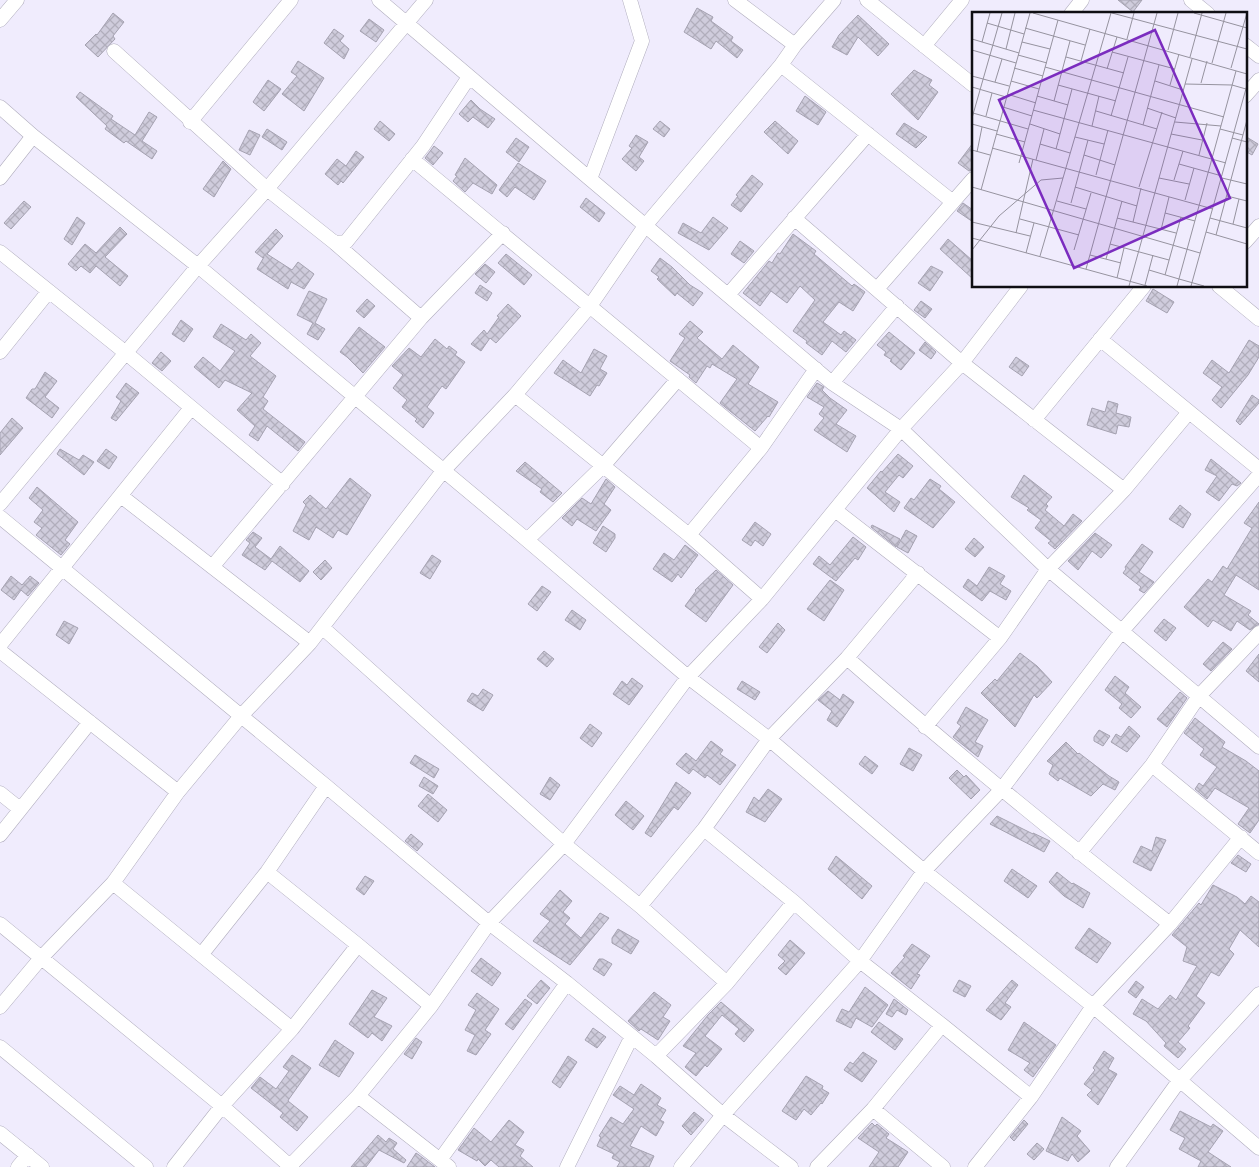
<svg xmlns="http://www.w3.org/2000/svg" width="1259" height="1167" font-family="Raleway,sans-serif">
	<defs>
		<pattern id="building-cross-hatch" width="8" height="8" patternUnits="userSpaceOnUse" patternTransform="scale(1.25)"><rect width="8" height="8" fill="#cfccdc"/><path d="M0 0l8 8M0 8l8-8" fill="none" stroke="#b1aebc"/></pattern>
	</defs>
	<rect width="100%" height="100%" fill="#f0ecfd"/>
	<path fill="url(#building-cross-hatch)" stroke="#a5a2b1" d="M1118,0H1142L1133,12Z
		M697,8L713,17L711,21L733,37L731,41L743,50L737,58L716,41L711,49L684,32Z
		M113,13L124,22L113,36L115,39L98,57L85,45L96,34L97,35Z
		M858,15L889,44L878,56L858,37L847,55L832,47L839,35Z
		M369,19L384,30L376,42L360,31Z
		M334,29L344,36L340,41L349,49L344,59L324,43Z
		M298,61L324,78L304,111L282,94L297,76L291,72Z
		M914,70L932,80L929,85L938,92L918,120L891,94Z
		M268,80L281,89L264,111L253,102Z
		M80,92L113,116L111,119L135,135L149,112L157,117L142,141L157,151L152,159L126,141L124,143L105,129L107,126L76,97Z
		M805,96L826,112L818,125L796,111Z
		M471,100L480,109L495,119L488,128L473,117L468,122L459,114Z
		M380,121L395,134L389,141L374,129Z
		M660,121L670,129L664,137L653,129Z
		M775,121L798,141L788,154L764,132Z
		M904,123L927,137L916,148L896,134Z
		M267,129L287,142L282,150L262,137Z
		M249,130L260,135L250,155L239,150Z
		M636,135L648,142L639,157L644,161L636,171L622,159L632,148L629,146Z
		M1245,136L1258,144L1252,155L1245,151Z
		M516,138L529,147L519,162L506,152Z
		M973,143V170L969,171L958,163Z
		M434,146L443,153L433,165L425,158Z
		M356,151L364,157L343,183L341,181L338,185L325,174L337,159L346,166Z
		M465,158L497,185L492,194L473,183L465,192L453,181L457,176L455,175Z
		M223,161L231,169L214,197L203,189Z
		M518,163L546,181L534,200L515,187L507,197L499,190Z
		M752,175L763,184L741,212L731,205L738,196L736,195Z
		M586,198L605,213L599,222L580,207Z
		M24,201L31,207L11,229L4,223Z
		M963,203L973,210V222L957,211Z
		M77,217L85,223L72,245L64,239Z
		M713,217L728,228L709,250L678,233L683,223L701,233Z
		M120,227L127,234L105,257L128,276L120,286L96,266L90,273L81,266L76,271L68,264L85,244L96,253Z
		M276,229L283,236L267,254L292,270L298,262L314,274L304,289L291,282L288,289L257,269L264,257L263,258L255,252Z
		M793,234L816,251L814,254L852,286L854,284L865,292L853,311L839,302L823,322L841,335L844,331L856,340L846,352L832,341L822,355L806,343L807,341L793,331L815,300L800,286L787,303L771,291L760,306L743,293L769,261L772,263L778,253L780,254Z
		M948,239L973,261V279L940,249Z
		M740,241L754,251L744,263L731,254Z
		M506,254L532,275L524,285L498,263Z
		M660,258L672,267L690,285L703,293L693,306L677,293L675,296L657,279L659,277L651,271Z
		M485,264L495,272L486,283L475,274Z
		M931,266L943,272L930,291L918,283Z
		M480,285L492,293L487,301L475,293Z
		M1153,289L1174,302L1167,313L1146,301Z
		M309,291L327,299L315,323L325,329L318,340L307,334L313,323L297,315Z
		M367,299L375,306L364,318L356,311Z
		M921,301L932,309L925,318L914,310Z
		M508,304L521,316L496,343L490,338L481,351L471,344L484,330L487,334L499,317L497,316Z
		M181,320L193,329L184,342L172,334Z
		M690,321L703,332L697,338L722,359L733,345L759,367L748,384L778,402L769,417L768,416L755,431L720,403L737,379L712,364L710,368L707,366L696,383L689,377L690,375L670,361L685,338L679,334Z
		M221,324L246,340L251,334L261,343L250,356L276,376L263,397L268,401L263,409L305,442L298,451L267,426L258,441L249,435L255,426L237,410L252,393L225,380L219,388L194,367L203,357L220,371L235,351L213,337Z
		M359,327L385,347L363,373L347,357L340,352Z
		M889,332L915,353L901,370L890,361L892,360L884,355L886,352L877,345Z
		M435,339L447,349L449,346L457,352L455,355L465,362L446,389L442,386L427,407L434,413L423,428L415,421L417,419L402,407L407,400L393,388L403,375L392,366L409,348L421,357Z
		M1249,340L1259,346V357L1248,375L1221,408L1212,400L1222,387L1203,373L1212,360L1229,373Z
		M925,342L936,352L931,359L919,350Z
		M594,349L607,356L600,369L607,373L599,386L597,385L590,396L554,373L563,360L581,373Z
		M161,352L171,361L162,371L152,363Z
		M1016,357L1029,366L1022,376L1009,367Z
		M45,372L57,381L45,397L59,408L52,418L26,398L32,389H35Z
		M126,383L139,393L116,421L111,418L121,401L116,397Z
		M817,383L824,387L822,390L830,398L847,410L836,424L856,436L847,452L814,430L824,418L819,414L824,407L807,397Z
		M1252,395L1259,400V403L1240,425L1236,421Z
		M1108,401L1118,404L1116,413L1131,417L1129,427L1118,425L1116,434L1087,425L1092,408L1105,412Z
		M12,418L23,428L0,455V433Z
		M60,449L79,460L83,455L94,462L84,475L57,454Z
		M106,449L117,457L109,469L97,461Z
		M898,454L913,466L903,478L899,475L885,492L900,502L894,512L867,488L881,471L882,472Z
		M1211,459L1241,483L1237,486L1232,484L1219,501L1206,492L1217,476L1205,470Z
		M525,462L562,493L553,502L540,492L542,489L516,471Z
		M1024,475L1052,497L1046,504L1048,506L1045,510L1064,526L1073,514L1082,521L1055,549L1048,543L1051,541L1035,528L1041,520L1027,510L1029,508L1011,497Z
		M350,478L371,495L347,535L338,530L333,538L316,527L309,540L293,531L306,505L303,502L310,495L326,509Z
		M606,479L615,487L604,504L611,510L596,531L577,519L572,526L562,518L582,498L591,504Z
		M930,479L941,486L939,489L955,502L933,528L904,508L911,498L914,500Z
		M37,487L78,522L65,540L70,544L61,555L36,535L42,528L34,522L43,510L29,498Z
		M1259,502V590L1236,575L1224,595L1251,611L1248,615L1259,624L1250,630L1237,621L1231,631L1213,620L1208,627L1184,607L1208,579L1212,582L1223,566L1227,569L1252,528L1244,523Z
		M1180,505L1191,514L1183,528L1169,519Z
		M755,522L771,534L763,546L755,540L751,546L742,540Z
		M872,525L900,539L896,547L871,527Z
		M603,526L615,534V538L606,552L593,543Z
		M906,530L917,536L908,553L897,547Z
		M253,532L262,538L255,547L271,559L280,546L309,571L300,582L272,561L265,570L242,555L250,543L246,540Z
		M1095,533L1112,545L1101,558L1092,551L1078,570L1068,561Z
		M853,537L866,547L858,560L855,558L836,581L813,564L819,556L830,565Z
		M974,538L984,547L975,557L965,549Z
		M1142,544L1153,552L1139,572L1154,582L1144,593L1139,590L1141,587L1123,573L1126,569L1125,567Z
		M685,545L698,555L681,578L678,574L672,582L653,569L664,553L674,560Z
		M432,555L441,561L430,579L420,573Z
		M325,560L332,568L321,580L313,572Z
		M989,567L1005,576L1000,584L1011,591L1006,600L990,591L982,601L963,587L968,579L977,586Z
		M716,570L733,585L706,622L685,606L696,591L695,590Z
		M11,576L22,585L30,576L39,583L28,596L21,590L14,600L1,590Z
		M830,580L844,590L824,621L807,609Z
		M542,586L551,592L537,611L528,604Z
		M572,610L586,620L580,630L565,620Z
		M1164,619L1176,628L1166,641L1154,631Z
		M64,621L78,628L69,644L56,635Z
		M778,623L785,630L767,653L759,647Z
		M1223,642L1232,649L1211,671L1203,664Z
		M544,651L554,659L547,667L537,659Z
		M1020,653L1037,666L1052,682L1037,698L1034,695L1015,727L981,693L995,679L997,681Z
		M1259,654V682L1246,671Z
		M1115,676L1129,687L1125,693L1141,707L1131,718L1119,708L1122,704L1105,690Z
		M632,678L643,686L629,705L613,694L622,681L627,685Z
		M742,681L760,692L755,700L737,689Z
		M483,689L493,695L483,711L467,701L472,693L478,696Z
		M828,691L840,700L843,694L854,702L837,727L827,720L832,711L818,700Z
		M1180,692L1187,698L1167,727L1157,719Z
		M966,707L988,720L975,742L983,746L978,757L953,737L961,726L957,723Z
		M1195,718L1225,742L1222,747L1246,761L1259,771V820L1250,833L1238,824L1249,808L1215,788L1207,799L1195,789L1199,783L1203,786L1217,767L1200,755L1204,749L1184,733Z
		M590,724L602,733L592,747L580,738Z
		M1129,726L1140,736L1127,752L1111,742L1116,734L1121,737Z
		M1099,730L1110,736L1103,746L1094,741V737Z
		M711,741L723,750L720,754L736,765L720,785L707,775L705,778L693,769L689,774L676,764L686,753L696,761Z
		M1066,742L1078,754L1079,753L1109,776L1119,782L1115,790L1103,784L1091,796L1060,778L1058,781L1049,774L1053,765L1047,761Z
		M909,748L922,755L913,771L900,764Z
		M415,755L439,769L434,778L410,763Z
		M865,756L878,766L872,774L859,764Z
		M957,770L964,777L966,775L980,790L971,799L949,778Z
		M424,777L438,786L433,794L419,786Z
		M550,777L560,785L550,800L540,794Z
		M676,782L691,793L678,810L674,807L651,837L645,833Z
		M768,789L782,799L765,822L746,812L754,797L759,801Z
		M428,794L447,810L438,822L418,806Z
		M626,801L644,816L633,830L615,815Z
		M997,816L1033,834V833L1050,841L1044,852L990,824Z
		M411,834L423,844L417,851L405,841Z
		M1156,837L1166,840L1151,871L1133,862L1141,846L1152,851Z
		M1238,855L1251,864L1246,872L1231,863Z
		M836,856L872,886L862,899L828,869Z
		M1012,869L1037,886L1028,898L1004,881Z
		M1057,872L1072,884L1073,883L1090,893L1083,908L1064,896L1049,882Z
		M365,876L374,881L364,895L356,889Z
		M1213,885L1237,897L1245,904L1251,896L1259,902V947L1240,930L1229,949L1234,954L1219,976L1211,972L1196,996L1205,1003L1188,1026L1190,1028L1178,1042L1186,1049L1178,1058L1164,1046L1166,1043L1146,1021L1133,1014L1142,999L1158,1009L1170,995L1176,1000L1197,966L1183,961L1187,947L1172,935L1199,903L1201,905Z
		M560,890L572,901L563,912L570,918L565,924L581,938L600,913L609,918L570,965L533,941L550,921L540,914Z
		M1089,928L1111,943L1097,963L1075,948Z
		M618,929L639,941L631,954L612,943V938Z
		M790,940L805,953L786,975L778,968L785,961L778,955Z
		M912,944L930,956L917,974L920,975L911,989L891,973L905,957L903,956Z
		M481,958L501,973L492,986L471,971Z
		M599,959H603L612,964L604,976L593,969Z
		M541,980L550,988L537,1004L527,996Z
		M959,980L971,986L965,997L953,991Z
		M1012,980L1018,985L1005,1003L1011,1007L1001,1020L986,1010Z
		M1136,981L1144,987L1136,998L1128,992Z
		M865,987L888,1005L872,1027L856,1018L851,1028L836,1021L842,1009L849,1012Z
		M372,990L387,998L374,1017L392,1026L382,1041L372,1033L368,1038L349,1024Z
		M654,992L671,1005L663,1017L670,1021L658,1040L641,1029L639,1031L628,1021Z
		M477,993L499,1009L485,1030L491,1034L476,1055L467,1051L475,1035L465,1030L476,1010L468,1005Z
		M525,999L532,1004L513,1030L505,1024Z
		M894,999L908,1010L906,1015L897,1010L892,1017L886,1014Z
		M721,1002L754,1030L744,1042L735,1034L739,1029L722,1015L705,1036L722,1049L707,1067L705,1065L696,1076L685,1067L696,1053L683,1046L708,1015Z
		M879,1022L903,1039L895,1050L871,1032Z
		M1024,1022L1056,1045L1033,1077L1024,1070L1030,1063L1008,1050Z
		M593,1028L606,1037L597,1048L585,1040Z
		M416,1038L422,1042L412,1059L404,1054Z
		M335,1040L354,1053L339,1077L319,1065Z
		M1104,1051L1114,1058L1108,1069L1117,1074L1098,1105L1087,1095L1092,1090L1084,1084L1095,1070L1093,1068Z
		M863,1052L877,1061L862,1082L844,1070L850,1062L853,1064Z
		M292,1055L311,1068L289,1099L288,1101L308,1117L297,1131L280,1117L283,1113L251,1088L260,1077L276,1089L289,1071L283,1067Z
		M568,1056L577,1062L560,1088L552,1082Z
		M806,1076L823,1086L822,1089L829,1093L822,1104L821,1103L811,1115L804,1109L796,1120L782,1111Z
		M641,1084L661,1098L657,1105L666,1110L660,1120L664,1122L656,1136L641,1126L630,1146L654,1156L649,1167H617L620,1162L612,1158L614,1154L597,1146L601,1137L599,1136L611,1117L623,1124L634,1109L613,1095L620,1086L634,1095Z
		M1180,1111L1211,1127L1213,1124L1223,1131L1208,1152L1231,1167H1198L1201,1161L1179,1149L1185,1138L1170,1130Z
		M694,1112L704,1120L691,1135L682,1126Z
		M1062,1117L1081,1131L1077,1136L1090,1151L1078,1162L1072,1154L1068,1161L1046,1151Z
		M509,1120L524,1132L515,1145L524,1150L520,1156L533,1167H499L491,1160L485,1166L478,1159L477,1161L458,1150L474,1128L491,1142Z
		M1024,1120L1028,1124L1014,1141L1010,1137Z
		M872,1123L875,1126L877,1124L889,1134L886,1138L908,1152L898,1167H869L879,1152L858,1138Z
		M378,1135L386,1142L389,1138L397,1143L393,1149L406,1160L404,1163L379,1150L366,1167H351Z
		M1037,1143L1044,1149L1034,1160L1027,1154Z
		M416,1153L419,1155L435,1167H407Z"/>
	<g fill="none" stroke-linecap="round" stroke-linejoin="round">
		<g stroke="#b0adbd" stroke-width="15">
			<path id="minor" d="M379,0L590,179
				M630,0L642,41L590,179L832,383L901,429L1048,569L1259,747
				M735,0L795,45
				M867,0L973,85
				M1191,0L1208,14
				M1071,14L1082,0
				M0,20L17,0
				M1245,45L1259,56
				M924,46L962,0
				M114,51L267,189L335,243L421,318
				M781,65L953,202
				M1245,96L1259,80
				M0,107L33,136L198,266L527,540L688,677L769,739L924,871L1093,1006L1259,1148
				M190,122L291,0
				M412,159L761,448
				M0,178L33,136
				M794,218L962,363L1124,490
				M1245,242L1259,226
				M335,243L346,242L423,146L469,77
				M0,252L126,353L283,484
				M1219,286L1259,319
				M877,289L973,179
				M728,295L868,134
				M1100,339L1259,469
				M0,352L49,291
				M832,383L897,306
				M515,395L689,535L762,599
				M1034,420L1144,286
				M121,496L310,643
				M0,504L198,266L267,189L426,0
				M835,510L1000,638
				M0,517L326,786L489,923L567,983L656,1056L723,1115L791,1167
				M689,535L761,448L816,369
				M527,540L603,466L678,379
				M212,567L421,318L503,233
				M323,628L564,844L640,906L727,983
				M0,645L191,408
				M0,651L178,792
				M847,658C952,750 1060,838 1170,924
				M925,727L1000,638L1048,569L1124,490L1189,412
				M1152,765L1259,853
				M0,793L20,809
				M704,829L794,902L860,961L942,1025L1031,1097
				M0,835L90,722
				M1079,853L1152,765L1199,696L1259,633
				M267,872L358,945L431,1006
				M113,883L292,1029
				M640,906L704,829L769,739L847,658L918,573
				M0,924L222,1106L291,1167
				M201,955L267,872L326,786
				M0,1007L41,958L113,883L178,792L241,716L310,643L443,471L515,395L590,306L645,226L781,65L795,45L834,0
				M0,1047L146,1167
				M656,1056L727,983L794,902
				M358,1096L449,1167
				M873,1109L943,1167
				M0,1133L42,1167
				M440,1160L567,983
				M18,1167L28,1155
				M174,1167L222,1106L292,1029L358,945
				M289,1167L358,1096L431,1006L489,923L564,844L688,677L762,599L901,429L962,363L1021,286
				M567,1167L632,1036
				M681,1167L723,1115L860,961L924,871L1001,790L1122,631L1259,475
				M817,1167L873,1109L942,1025
				M975,1167L1031,1097L1093,1006L1170,924L1241,837
				M1117,1167L1179,1081L1259,994"/>
		</g>
		<use href="#minor" stroke="#fff" stroke-width="14"/>
	</g>
	<g transform="translate(972 12)">
		<rect width="275" height="275" fill="#f0ecfd"/>
		<path fill="none" stroke="#96939f" stroke-width="1" d="M61,1L275,62M140,1L275,37M222,1L275,16M15,11L52,22M53,16L113,33M0,27L47,41M155,27L162,1M10,30L18,1M50,30L78,37M34,37L43,1M0,38L44,51M196,38L206,1M140,40L203,57M46,43L75,51M94,45L152,61M218,45L230,1M109,49L118,17M240,51L254,1M73,55L252,105M42,56L71,64M259,56L275,1M135,57L145,25M0,64L37,74M39,69L67,77M183,69L211,78M23,70L30,47M229,71L235,49M213,72L260,73L274,77M86,73L144,89M198,73L207,42M0,75L34,85M35,82L64,91M65,84L96,93M82,89L98,29M31,95L60,104M175,96L204,106M61,98L254,151M124,99L185,117M1,101L56,117M14,104L20,81M139,104L156,45M0,106L30,1M203,110L249,114M0,112L25,119M58,112L88,122M171,113L187,53M120,114L127,84M248,117L271,123M24,122L53,130M199,122L230,128M103,125L132,132M260,126L275,130M68,132L98,141M20,136L241,197M84,137L100,77M0,138L18,143M5,140L10,115M112,143L143,153M227,143L235,111M64,148L72,117M47,151L86,8M207,152L250,164M124,163L136,118M187,166L217,172M250,166L275,172M202,168L211,139M0,175L228,241M103,175L165,194M167,175L190,100M9,178L58,1M255,184L275,189M213,188L222,156M85,189L114,197M99,191L116,128M193,201L223,209M145,206L204,221M238,206L275,216M48,207L107,223M0,210L58,224M161,210L169,176M261,212L267,187M189,218L197,185M234,220L275,232M44,221L61,147M244,223L275,108M0,226L175,274M138,232L197,248M0,238L27,204L69,168L91,166L139,1M102,238L119,181M54,241L62,211M118,243L149,251M68,244L91,166M134,247L150,189M114,257L185,1M177,258L207,267M193,263L209,205M145,266L152,236M207,267L232,274M173,273L181,243M157,274L220,47M205,274L264,59M219,274L275,73"/>
		<path fill="#7b2cbf" fill-opacity="0.15" stroke="#7b2cbf" stroke-width="2.5" d="M183,18L258,186L102,256L27,88Z"/>
		<rect width="275" height="275" fill="none" stroke="#0f0e13" stroke-width="2.5"/>
	</g>
</svg>
